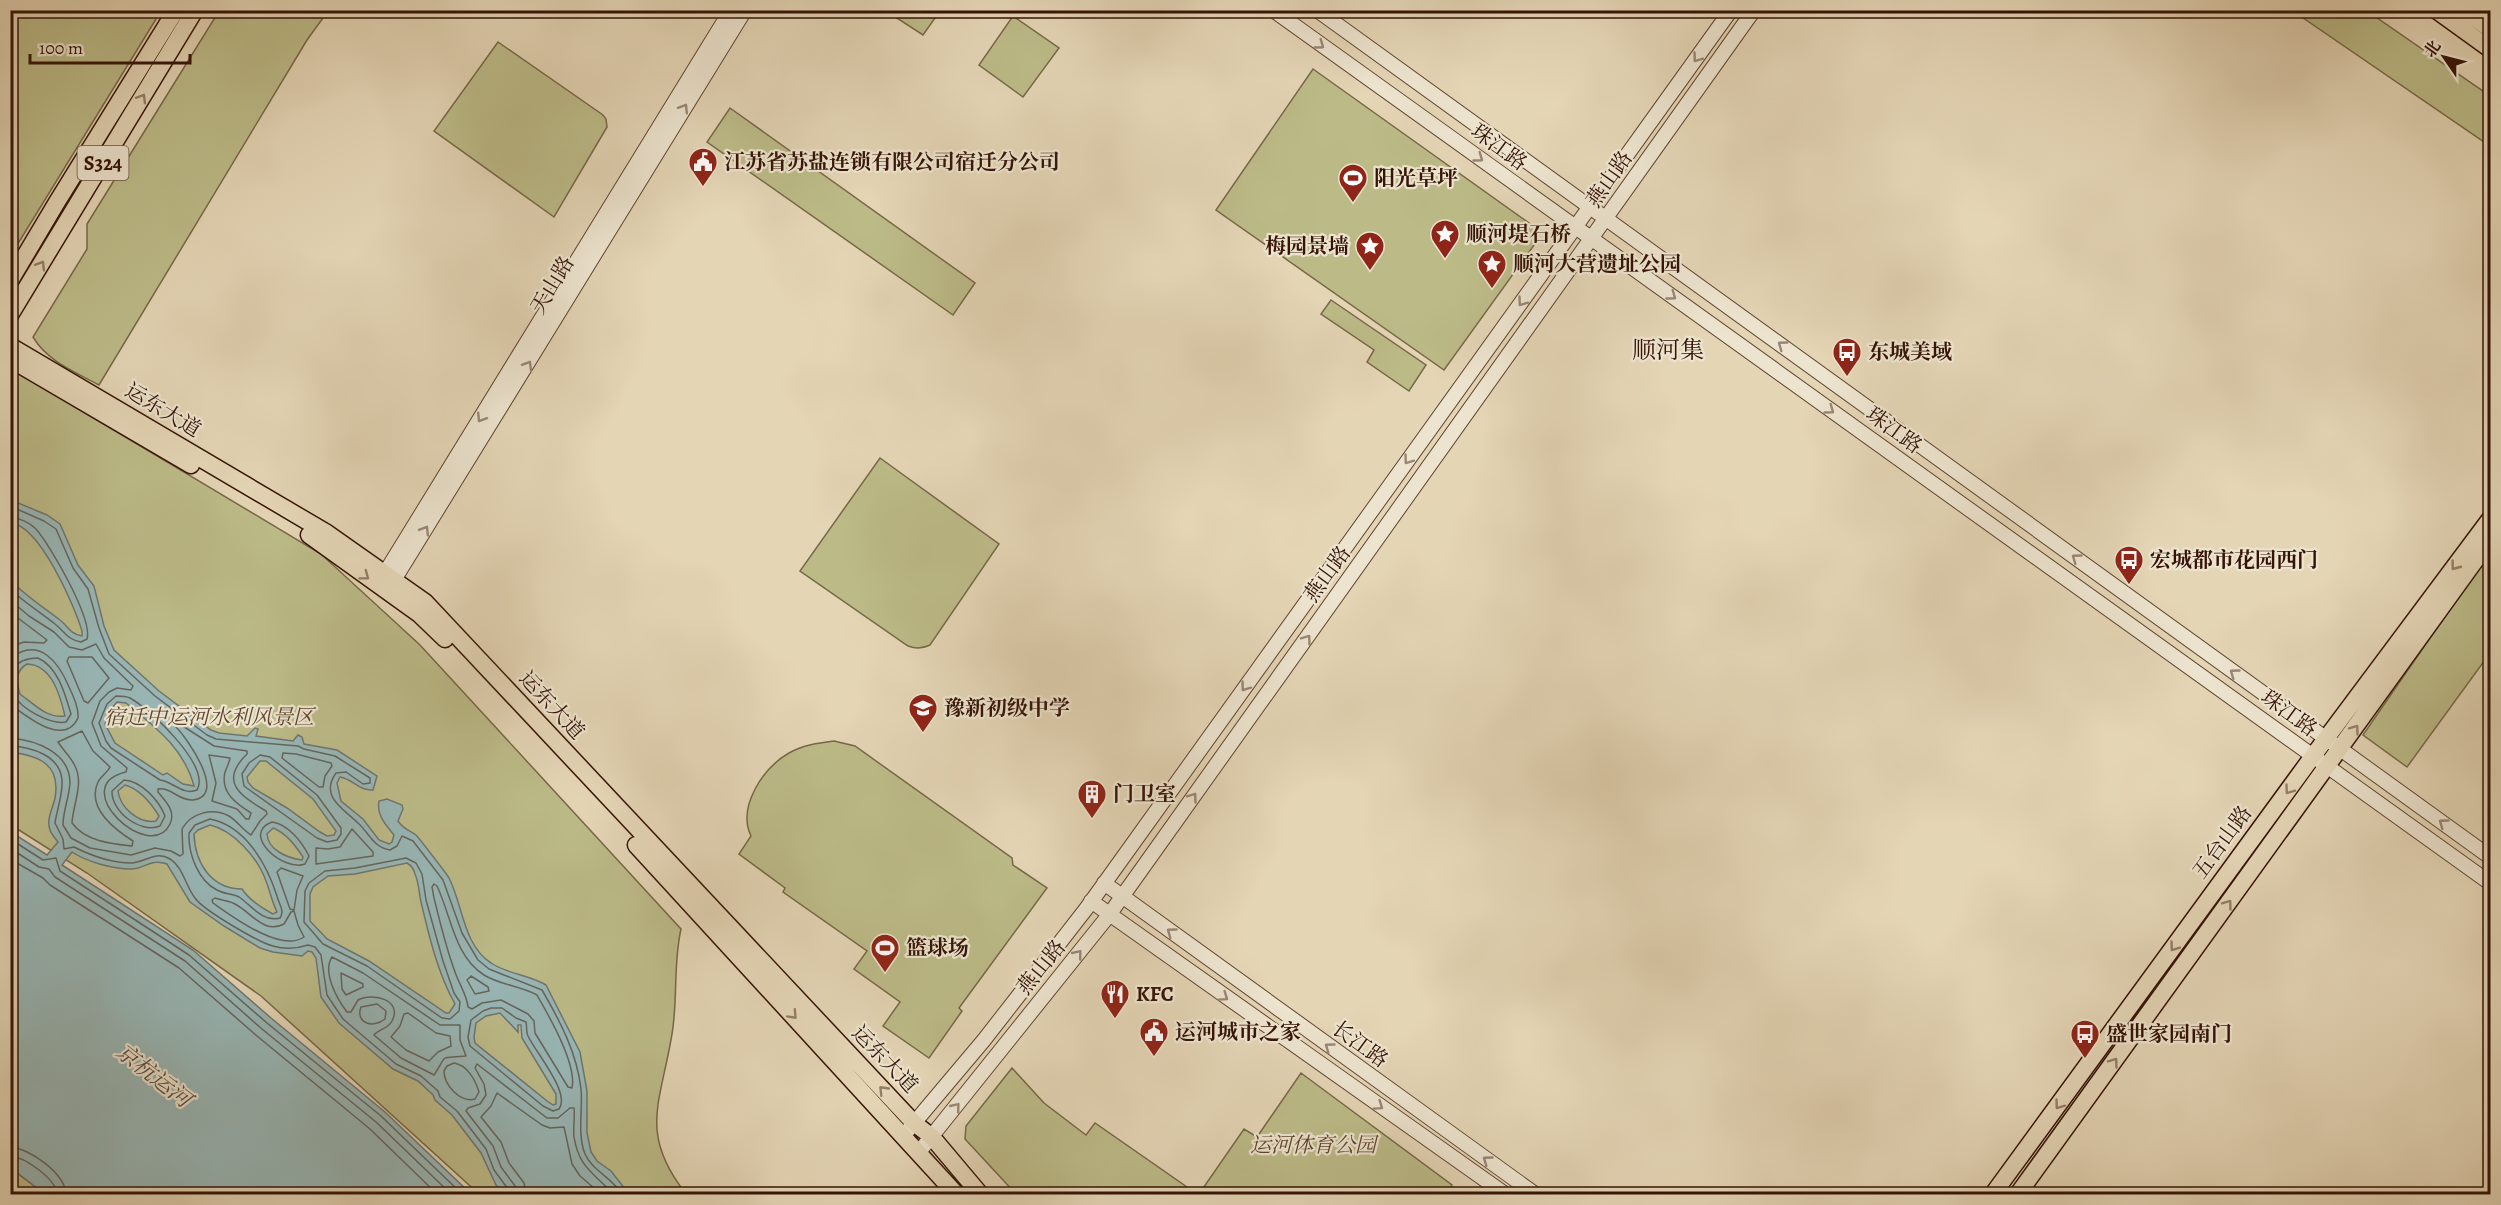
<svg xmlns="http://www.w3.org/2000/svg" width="2501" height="1205" font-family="Alegreya,'Noto Serif SC',serif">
	<rect width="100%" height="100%" fill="#e4d5b5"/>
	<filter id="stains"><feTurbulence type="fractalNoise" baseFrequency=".00333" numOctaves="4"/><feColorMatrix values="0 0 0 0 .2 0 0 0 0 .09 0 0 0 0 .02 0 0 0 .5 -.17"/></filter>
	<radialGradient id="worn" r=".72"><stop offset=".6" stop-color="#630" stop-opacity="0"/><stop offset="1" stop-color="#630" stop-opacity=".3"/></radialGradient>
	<path fill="#bcbb88" stroke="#786747" stroke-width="1.5" d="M11,10L161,11L11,255L10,11Z
		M219,11H328L307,40L99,385C75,372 47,361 33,337L87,249V224Z
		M886,11H940L923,35Z
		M2293,11H2367L2490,96V146Z
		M1013,16L1059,48L1023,97L979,65Z
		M498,42L603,115L606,119L607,127L554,217L434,131Z
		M1313,69L1536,228L1537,241L1444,370L1216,210Z
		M730,108L975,283L953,315L707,142Z
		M1331,300L1426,365L1409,391L1367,362L1374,350L1321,314Z
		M10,368L321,554L420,645L681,929C673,964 678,999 672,1034C661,1102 638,1133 686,1194H479L261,996L87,873L11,825Z
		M880,458L999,544L930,645C922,649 916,649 908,646L800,571Z
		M2490,551V653L2407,767L2363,735Z
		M834,741L855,746L1012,858L1013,865L1047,888L959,1008L962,1011L929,1058L883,1026L900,1002L854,969L867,951L783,892L785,888L739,854L751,836C737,807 763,768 789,753C803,745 818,743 834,741Z
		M1012,1068L1044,1103L1086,1135L1095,1123L1197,1194H1016L965,1139L966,1126Z
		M1301,1073L1452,1185L1446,1194H1199L1244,1129L1257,1137Z
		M10,1168L45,1194H11Z"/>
	<path fill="#98b7b6" stroke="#707570" stroke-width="1.5" fill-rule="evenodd" d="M11,500L47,515L60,524L78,565L94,586L104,626L114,650L159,691L211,730L219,733L247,736L255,728L258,729L256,736L293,741L298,735L302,737L304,744L337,750L377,776L373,790C359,791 353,779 340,777L337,783L341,801L363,819L379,840L389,844L392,842L394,835C386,825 376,815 379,801L387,799L402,805L403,809L398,821C403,829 409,830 416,835C418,837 447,874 449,878C463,905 463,945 491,963C507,974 530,975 546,985L580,1052L587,1091V1133L591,1152L597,1161L611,1171L629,1194H505L496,1185L481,1153L452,1115L435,1100L433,1095L418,1081L393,1069L339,1023L321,997L316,958L312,952L308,951L302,956L273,952L260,948L224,926L190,902L167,864C149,858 146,869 131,869C113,869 87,862 72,852L62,865L193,950L271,1018L385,1112L471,1194H45L11,1168V832L47,855L58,842C55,838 51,834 50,830C46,819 53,808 55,798C61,764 39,756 11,752V581C26,596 43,607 60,620C68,626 70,634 82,636V631C74,605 40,526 11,523ZM27,664C52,665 60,695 65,716C47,719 33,703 20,694C16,682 15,671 27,664ZM117,702L126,703C155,727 184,748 194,786L183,784L167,773L163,775L115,743L105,724L112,708ZM260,761H266L313,799L336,831L334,835L327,836L320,832L287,808L253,788L248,782L247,777ZM125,785C139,789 151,803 159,816L156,821C138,824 120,807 118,791ZM210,825C233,830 258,858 266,881C270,891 272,902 277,912L273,914C260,907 249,900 242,889C212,889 195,864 194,834L198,830ZM273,828C286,833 295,845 303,857L302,860C287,858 268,850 267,834ZM407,863C412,866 414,869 415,874C419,883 419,893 421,902C429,936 438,974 455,1004L449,1013H446L369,961L327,939L310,921V894L313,887L328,876L355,874ZM500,1013L518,1032V1025H521L522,1038L556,1094V1104L553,1105L547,1101L475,1043L474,1037L476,1023L486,1016Z"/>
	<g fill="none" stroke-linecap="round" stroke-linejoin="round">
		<path stroke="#66655e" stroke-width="1.5" d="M10,506L44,521L56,529L73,568L88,589L99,628L109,654L155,696L207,735L216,739L298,746L304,749L335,756L370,778V783L363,784L346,772L336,773C319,797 344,809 358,823C370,834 373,847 390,850L397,846L402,836L413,841L443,880L462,933L478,960L489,969L542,990C560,1021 577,1053 581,1089C583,1110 577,1134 585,1154C591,1169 613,1179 622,1194
			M10,518C19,517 30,523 36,529C50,545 93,619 87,639L81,642C68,640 65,632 55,624C40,612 25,603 10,589
			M10,600L29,616L54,632L69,647L82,650L96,644L104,658L133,686L131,690L117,688L109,692L100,701L92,723L101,746L127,768L126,772C65,786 150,865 170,824C176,811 166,802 158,792V789C171,787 179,801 193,800C228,796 187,738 176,727L178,723L214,746L247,751V754C218,782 241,796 266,811L267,814L260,821L251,835C243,830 237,821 229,816C212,807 191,813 182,829L183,854L180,856L171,851L155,848L131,855L90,848L71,838L63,825C63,811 69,798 70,783C70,752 35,740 10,738
			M10,612L47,640L44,643L24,642L10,647
			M69,657H92L109,678L88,703L84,701L67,661Z
			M38,658C58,667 65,694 71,714L66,722C51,725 21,709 14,695C3,674 15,658 38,658Z
			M10,659C39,635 59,663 69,687C74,697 79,708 78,718C64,748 25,715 10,704
			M116,696C120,696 126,696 130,698C150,709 211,766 197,790C183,796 172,781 160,780L111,748L106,741L99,723L107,704Z
			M82,731L93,751L110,767C107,773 101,776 98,782C86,808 114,829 133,841L132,846C111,844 85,841 72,823C73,804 84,784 75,766C71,757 63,750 58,742Z
			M10,746C31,747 60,755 62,780C63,795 57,809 55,823L63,839L64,849L74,847C90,855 112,863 131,863C145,863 155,850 170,859C183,867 186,887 195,898C203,910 258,942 273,946C286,950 296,949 308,945L315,947L321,955L327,995L343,1019L396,1064L421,1076L438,1091L440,1097L457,1111L486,1149L494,1170L508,1189L509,1194
			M283,753L296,754L331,763L332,766L325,776L323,787H319L282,758Z
			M209,755L230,758C229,763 227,767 225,772C220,793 237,804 251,813L249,819H246L237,809L212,801L216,783Z
			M260,755L270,757L317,795L341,828V834L337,840L327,842L317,838L244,786L242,774L249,763Z
			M124,780C141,781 159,800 165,816L160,826C140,834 111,811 112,791Z
			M210,819C246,826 267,865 277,896C279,905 285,910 280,918C263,923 251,905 239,897C234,894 224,894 217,890C198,881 188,853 189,833L195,825Z
			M272,822C288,824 302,842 309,856L305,864C283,872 240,834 272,822Z
			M352,829L373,852V856L316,864V848L328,849L340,847Z
			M10,839L43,860L56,858L60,871L189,955L267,1023L381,1116L462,1194
			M10,848L39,867L49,869L55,877L185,961L262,1029L376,1122L451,1194
			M406,858L416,863L422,874L426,900L443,961L454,993L460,1002L459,1011L450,1019L442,1018L367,966L323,944L304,922L305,891L309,883L325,871L355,868Z
			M10,859L43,878L50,885L179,968L257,1036L370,1129L437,1194
			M281,868L303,876L297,890L294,910L290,909L277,872Z
			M434,884L437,886C451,915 454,956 484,975C500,985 521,986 537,995C549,1016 577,1064 572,1088L568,1087L535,1033L534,1021L528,1014L501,1000L482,1003L472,1009L468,1007C467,995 459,984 455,972C446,948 440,922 434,898L432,887Z
			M215,898C221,900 228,901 233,903C251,911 263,935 284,924L291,912L294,911L298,925L304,937C281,953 233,917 213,903L212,900Z
			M332,957L363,973L440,1025H460V1040L466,1056C437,1059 449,1053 434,1075L401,1058L374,1035C379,1029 388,1029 392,1021C403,1000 373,992 358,1000L351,1012H347C337,999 322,972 332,957Z
			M341,973L363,984V987L346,995L342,989Z
			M471,976L488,987L489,991L475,994L467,980Z
			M377,1004L386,1011L385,1019C373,1029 355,1023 361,1007Z
			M491,1008H502L516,1018L526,1022C527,1026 526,1032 528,1036C536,1053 571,1093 559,1109L553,1111L543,1106L470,1046L468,1037L471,1020L483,1011Z
			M408,1013L436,1033L450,1036L451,1046L438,1052L429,1061L406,1050L391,1037L400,1026L404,1014Z
			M454,1063C467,1065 475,1079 479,1092L475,1099C460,1103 444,1085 444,1071L447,1066Z
			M10,1147C30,1148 65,1174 66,1194
			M10,1156C25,1157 56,1179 57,1194
			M517,1194L515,1186L501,1167L493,1146L466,1111L468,1108L480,1104L486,1095L484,1084L475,1068L477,1064L547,1118H558L570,1108H574C575,1118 573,1128 574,1137C579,1168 594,1173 613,1194
			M526,1194L524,1183L509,1163L501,1142L481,1117L491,1106L497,1093L542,1125L550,1128L564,1127L572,1164L580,1176L601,1194"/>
		<g stroke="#614432" stroke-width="16">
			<path id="minor" d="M1273,10L2490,883
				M1317,10L2490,857
				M385,573L731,10
				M394,580L745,10
				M1104,883L1535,1194
				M1091,901L1505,1194
				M904,1135L984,1040L1086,909L1731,10
				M919,1152L1109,915L1754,10"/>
		</g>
		<g stroke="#351306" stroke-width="19">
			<path id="major" d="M2436,10L2490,49
				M2463,10L2490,29
				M10,281L57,202L176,10
				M10,315L195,10
				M10,346L327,533L425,602L914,1123L932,1137L980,1194
				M10,359L191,465
				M309,535L419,614L445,639
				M636,845L956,1194
				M1993,1194L2313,756L2490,519
				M2018,1194L2490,540"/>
		</g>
		<use href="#minor" stroke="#ede4cf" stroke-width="14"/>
		<use href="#major" stroke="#e4d5b5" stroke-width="16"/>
	</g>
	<defs><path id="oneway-chevron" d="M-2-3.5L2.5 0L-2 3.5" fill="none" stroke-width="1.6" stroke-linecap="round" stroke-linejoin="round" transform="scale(1.5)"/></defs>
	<g stroke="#9a8675">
		<use href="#oneway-chevron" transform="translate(1320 45) rotate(36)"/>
		<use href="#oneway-chevron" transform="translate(1697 58) rotate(126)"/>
		<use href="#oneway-chevron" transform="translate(684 108) rotate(-58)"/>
		<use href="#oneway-chevron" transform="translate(1479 158) rotate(36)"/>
		<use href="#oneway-chevron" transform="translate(1672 296) rotate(36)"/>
		<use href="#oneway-chevron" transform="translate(1522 302) rotate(126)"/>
		<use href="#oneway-chevron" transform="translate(1782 345) rotate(-144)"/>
		<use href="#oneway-chevron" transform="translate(528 365) rotate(-59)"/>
		<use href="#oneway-chevron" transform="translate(1830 410) rotate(36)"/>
		<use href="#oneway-chevron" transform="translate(481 418) rotate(122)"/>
		<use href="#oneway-chevron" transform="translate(1408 460) rotate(126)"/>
		<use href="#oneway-chevron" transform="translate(425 530) rotate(-58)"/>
		<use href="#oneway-chevron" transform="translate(2076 558) rotate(-144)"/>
		<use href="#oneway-chevron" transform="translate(1307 639) rotate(-54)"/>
		<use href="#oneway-chevron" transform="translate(2234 673) rotate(-144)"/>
		<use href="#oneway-chevron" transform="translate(1245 687) rotate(126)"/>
		<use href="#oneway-chevron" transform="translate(1193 797) rotate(-54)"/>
		<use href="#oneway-chevron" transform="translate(2443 823) rotate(-144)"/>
		<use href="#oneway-chevron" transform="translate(1171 932) rotate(-144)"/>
		<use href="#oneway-chevron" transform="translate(1078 954) rotate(-51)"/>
		<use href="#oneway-chevron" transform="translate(1224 997) rotate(35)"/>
		<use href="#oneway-chevron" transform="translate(1329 1047) rotate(-144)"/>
		<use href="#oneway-chevron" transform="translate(1379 1106) rotate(35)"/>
		<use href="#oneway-chevron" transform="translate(956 1107) rotate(-51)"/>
		<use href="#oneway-chevron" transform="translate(1487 1160) rotate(-144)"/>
	</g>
	<g stroke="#957e66">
		<use href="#oneway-chevron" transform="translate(142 98) rotate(-59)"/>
		<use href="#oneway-chevron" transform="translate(41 265) rotate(-59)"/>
		<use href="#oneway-chevron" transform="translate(2455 566) rotate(127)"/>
		<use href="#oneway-chevron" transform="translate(365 576) rotate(37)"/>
		<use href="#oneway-chevron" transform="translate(2355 729) rotate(-54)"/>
		<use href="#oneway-chevron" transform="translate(2289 790) rotate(126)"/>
		<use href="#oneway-chevron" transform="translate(2228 904) rotate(-54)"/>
		<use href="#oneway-chevron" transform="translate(2174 947) rotate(126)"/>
		<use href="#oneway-chevron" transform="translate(793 1015) rotate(47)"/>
		<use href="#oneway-chevron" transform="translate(2114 1062) rotate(-54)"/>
		<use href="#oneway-chevron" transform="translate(883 1090) rotate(-134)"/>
		<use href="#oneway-chevron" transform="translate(2059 1105) rotate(126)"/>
	</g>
	<defs>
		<g id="civic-pin" transform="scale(1.5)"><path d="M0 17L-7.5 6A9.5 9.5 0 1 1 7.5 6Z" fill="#8f2418" stroke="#ede4cf"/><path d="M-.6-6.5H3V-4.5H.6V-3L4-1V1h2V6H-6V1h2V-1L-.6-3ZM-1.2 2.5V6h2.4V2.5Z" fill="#fff"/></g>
		<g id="stadium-pin" transform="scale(1.5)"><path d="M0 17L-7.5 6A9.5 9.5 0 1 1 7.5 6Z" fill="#8f2418" stroke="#ede4cf"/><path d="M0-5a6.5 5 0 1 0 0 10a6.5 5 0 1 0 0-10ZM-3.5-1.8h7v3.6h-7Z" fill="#fff"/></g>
		<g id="sight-pin" transform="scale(1.5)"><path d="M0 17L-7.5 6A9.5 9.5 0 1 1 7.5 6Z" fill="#8f2418" stroke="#ede4cf"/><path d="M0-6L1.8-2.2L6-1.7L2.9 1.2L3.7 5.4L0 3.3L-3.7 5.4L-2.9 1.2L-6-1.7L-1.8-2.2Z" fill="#fff"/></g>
		<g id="bus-pin" transform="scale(1.5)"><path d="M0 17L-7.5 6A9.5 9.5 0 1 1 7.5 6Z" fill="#8f2418" stroke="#ede4cf"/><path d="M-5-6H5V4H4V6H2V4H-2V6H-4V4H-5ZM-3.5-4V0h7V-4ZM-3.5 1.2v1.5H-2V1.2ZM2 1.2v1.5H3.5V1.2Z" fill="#fff"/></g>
		<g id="school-pin" transform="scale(1.5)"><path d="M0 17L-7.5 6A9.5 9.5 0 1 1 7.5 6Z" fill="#8f2418" stroke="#ede4cf"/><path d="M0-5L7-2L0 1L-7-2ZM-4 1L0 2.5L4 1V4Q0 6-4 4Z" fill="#fff"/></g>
		<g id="building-pin" transform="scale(1.5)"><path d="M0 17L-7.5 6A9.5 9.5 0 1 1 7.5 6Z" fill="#8f2418" stroke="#ede4cf"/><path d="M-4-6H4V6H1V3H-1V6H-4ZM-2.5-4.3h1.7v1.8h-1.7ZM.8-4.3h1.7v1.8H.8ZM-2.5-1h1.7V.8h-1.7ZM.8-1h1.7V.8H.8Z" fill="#fff"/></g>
		<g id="restaurant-pin" transform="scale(1.5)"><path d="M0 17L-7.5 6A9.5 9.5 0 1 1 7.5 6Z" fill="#8f2418" stroke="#ede4cf"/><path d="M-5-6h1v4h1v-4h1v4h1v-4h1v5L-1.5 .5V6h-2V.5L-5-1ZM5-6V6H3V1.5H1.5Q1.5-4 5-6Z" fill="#fff"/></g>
	</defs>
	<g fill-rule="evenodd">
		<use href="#civic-pin" x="703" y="162"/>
		<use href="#stadium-pin" x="1353" y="178"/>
		<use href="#sight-pin" x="1445" y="234"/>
		<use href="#sight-pin" x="1370" y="246"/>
		<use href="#sight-pin" x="1492" y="264"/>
		<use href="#bus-pin" x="1847" y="352"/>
		<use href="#bus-pin" x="2129" y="560"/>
		<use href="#school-pin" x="923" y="708"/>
		<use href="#building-pin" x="1092" y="794"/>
		<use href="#stadium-pin" x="885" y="948"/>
		<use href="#restaurant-pin" x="1115" y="994"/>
		<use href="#civic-pin" x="1154" y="1032"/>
		<use href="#bus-pin" x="2085" y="1034"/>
	</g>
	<g text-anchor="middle" stroke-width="4.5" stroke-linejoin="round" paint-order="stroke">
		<rect fill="#ede4cf" stroke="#6c5242" stroke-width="1.5" x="77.5" y="146" width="51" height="34" rx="4.5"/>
		<g font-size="20" font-weight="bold" fill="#351306">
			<text x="103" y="170">S324</text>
		</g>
		<g font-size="21" fill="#351306" stroke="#ede4cf">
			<text transform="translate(1499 147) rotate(36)" y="7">珠江路</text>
			<text transform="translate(1609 179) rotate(-55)" y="7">燕山路</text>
			<text transform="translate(552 285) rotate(-59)" y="7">天山路</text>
			<text transform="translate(163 410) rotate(31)" y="7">运东大道</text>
			<text transform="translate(1894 430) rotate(36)" y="7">珠江路</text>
			<text transform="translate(1327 574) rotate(-54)" y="7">燕山路</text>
			<text transform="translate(552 705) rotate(47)" y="7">运东大道</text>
			<text transform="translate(2289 713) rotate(36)" y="7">珠江路</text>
			<text transform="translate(2222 842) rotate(-54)" y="7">五台山路</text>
			<text transform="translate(1041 967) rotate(-51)" y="7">燕山路</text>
			<text transform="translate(1360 1044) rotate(36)" y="7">长江路</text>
			<text transform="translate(885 1059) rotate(46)" y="7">运东大道</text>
		</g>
		<g font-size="21" font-weight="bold" fill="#351306" stroke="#ede4cf" text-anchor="start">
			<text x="724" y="169">江苏省苏盐连锁有限公司宿迁分公司</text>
			<text x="1374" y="185">阳光草坪</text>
			<text x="1466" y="241">顺河堤石桥</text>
			<text x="1349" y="253" text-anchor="end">梅园景墙</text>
			<text x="1513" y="271">顺河大营遗址公园</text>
			<text x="1868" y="359">东城美域</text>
			<text x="2150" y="567">宏城都市花园西门</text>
			<text x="944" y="715">豫新初级中学</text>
			<text x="1113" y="801">门卫室</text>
			<text x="906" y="955">篮球场</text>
			<text x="1136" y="1001">KFC</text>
			<text x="1175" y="1039">运河城市之家</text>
			<text x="2106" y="1041">盛世家园南门</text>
		</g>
		<g font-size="21" font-style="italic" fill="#5e452d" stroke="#ede4cf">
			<text x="209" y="724">宿迁中运河水利风景区</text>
			<text x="1313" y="1152">运河体育公园</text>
		</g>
		<g font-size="22" font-style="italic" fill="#584c44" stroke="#ede4cf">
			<text transform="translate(154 1075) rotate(38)" y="8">京杭运河</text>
		</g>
		<g font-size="24" fill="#351306" stroke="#ede4cf">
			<text x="1668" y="358">顺河集</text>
		</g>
	</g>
	<rect width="2501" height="1205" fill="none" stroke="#e4d5b5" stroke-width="36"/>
	<rect x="12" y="12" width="2477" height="1181" fill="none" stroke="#351306" stroke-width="3"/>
	<rect x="18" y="18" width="2465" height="1169" fill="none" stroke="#351306" stroke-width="1.5"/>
	<g transform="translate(2444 57) rotate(305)" stroke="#ede4cf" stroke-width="4.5" paint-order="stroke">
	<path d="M0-4.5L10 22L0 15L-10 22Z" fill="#351306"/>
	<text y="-9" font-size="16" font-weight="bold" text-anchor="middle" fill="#351306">北</text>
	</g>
	<path d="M30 54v9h160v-9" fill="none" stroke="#351306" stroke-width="3"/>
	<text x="39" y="54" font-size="18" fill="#351306" stroke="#ede4cf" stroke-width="4.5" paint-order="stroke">100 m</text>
	<rect width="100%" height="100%" filter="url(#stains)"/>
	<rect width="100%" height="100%" fill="url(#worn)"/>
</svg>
